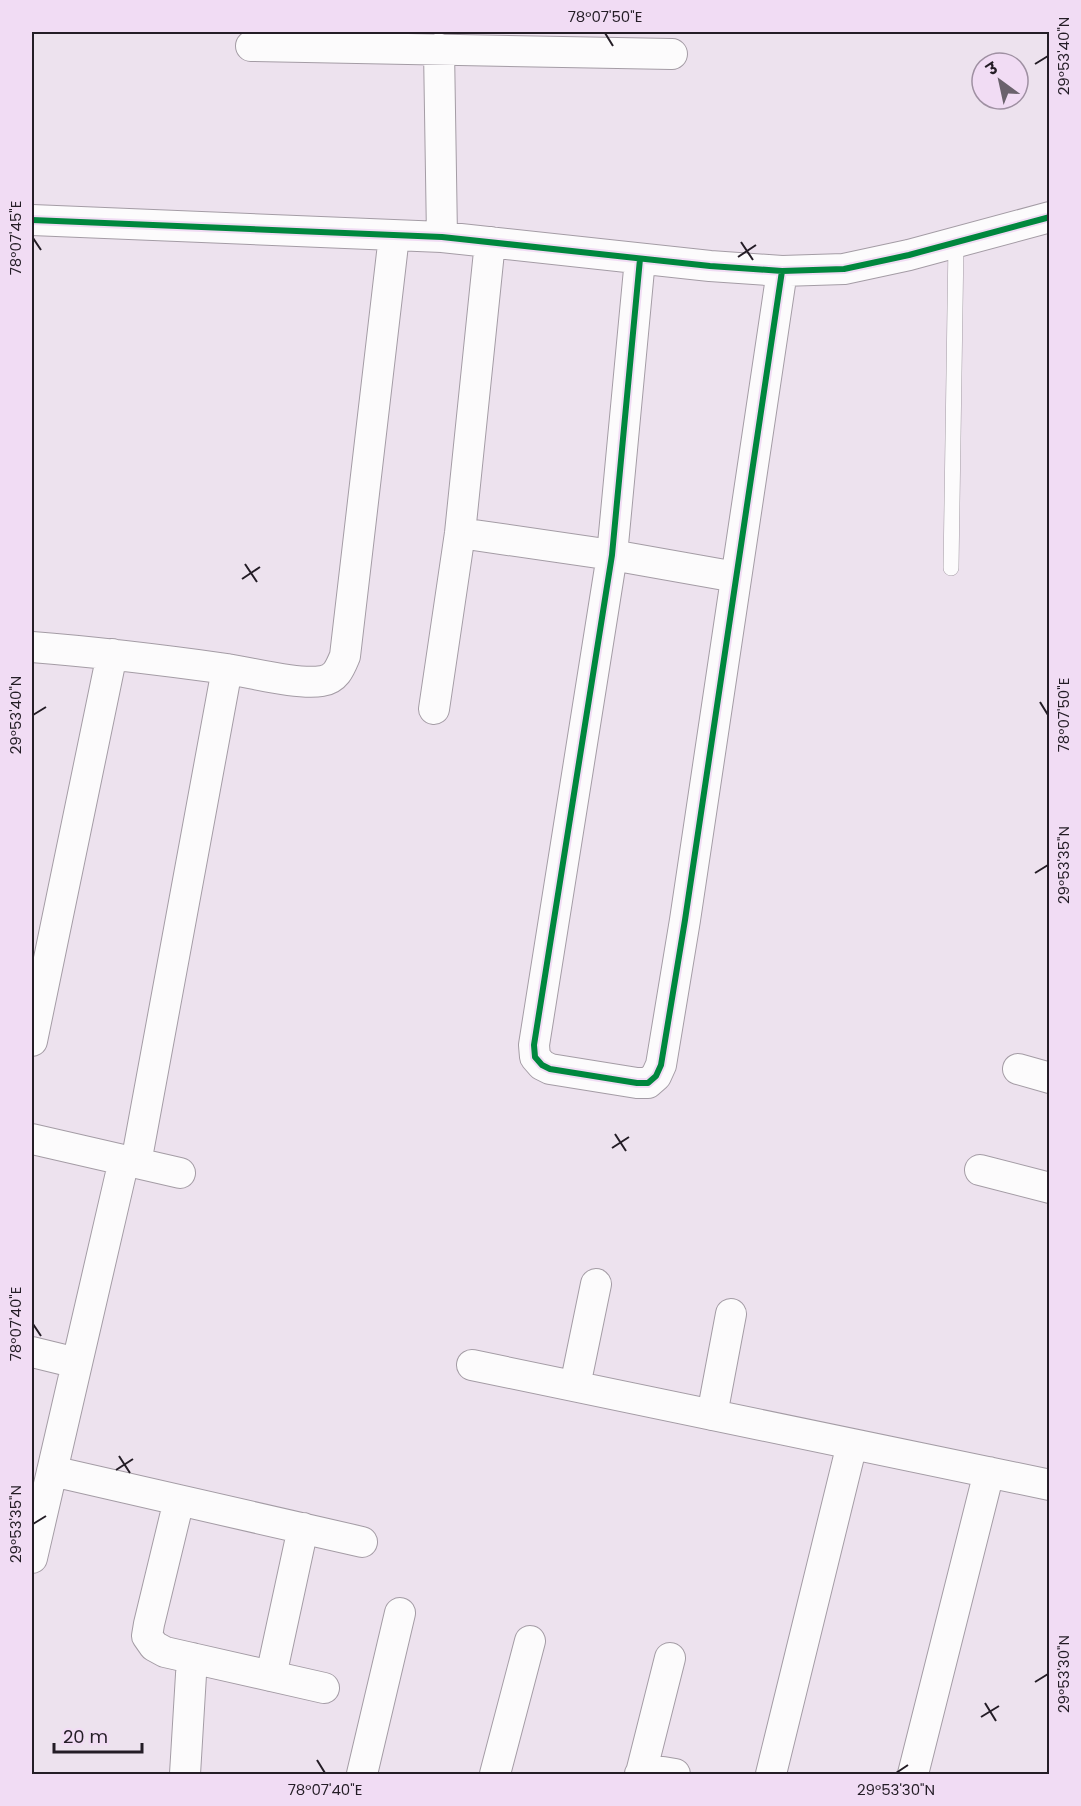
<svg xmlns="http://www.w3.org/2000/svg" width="1081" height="1806" font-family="Poppins,'Noto Sans Devanagari',sans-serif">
	<rect width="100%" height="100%" fill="#ede2ee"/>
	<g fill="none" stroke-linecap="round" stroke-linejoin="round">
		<g stroke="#a49ca5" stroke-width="16">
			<path id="service" d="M951,568L956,243"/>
		</g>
		<g stroke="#a49ca5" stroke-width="32">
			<path id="minor" d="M251,46L672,54
				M439,49L442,237
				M32,220L442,237L710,266L782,271L844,269L909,255L1050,217
				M640,259L612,555L534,1045L535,1057L542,1065L550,1069L637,1083H648L656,1076L661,1065L685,920L782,271
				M460,533L612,555L736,577
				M32,647C97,652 162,660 227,669C253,673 298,685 322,681C336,679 340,668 345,656L394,236
				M434,709L460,533L490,242
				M32,1041L112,654
				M1018,1069L1050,1078
				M32,1139L180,1173
				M136,1163L227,669
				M980,1170L1050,1188
				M32,1352L77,1363
				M472,1365L1050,1485
				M575,1386L596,1284
				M712,1415L731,1314
				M52,1471L362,1542
				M179,1500L149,1624L147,1636L154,1646L165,1652L324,1688
				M32,1558L124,1160
				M271,1676L303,1528
				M641,1773L670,1658
				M185,1774L192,1658
				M362,1774L400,1613
				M495,1774L530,1641
				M640,1774L663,1772L675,1774
				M771,1774L852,1444
				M913,1774L989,1472"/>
		</g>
		<use href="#service" stroke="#fcfbfc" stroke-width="15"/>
		<use href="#minor" stroke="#fcfbfc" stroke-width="30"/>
		<g stroke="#f1dcf4" stroke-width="10">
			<path id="cycleway" d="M32,220L442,237L710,266L782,271L844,269L909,255L1050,217
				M640,259L612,555L534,1045L535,1057L542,1065L550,1069L637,1083H648L656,1076L661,1065L685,920L782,271"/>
		</g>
		<use href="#cycleway" stroke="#00873e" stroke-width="6"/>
	</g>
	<path fill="none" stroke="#241d26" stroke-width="2" d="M605,33L613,46M1035,64L1048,56M33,238L41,250M741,242L753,260M738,257L756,245M245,564L257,582M242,579L260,567M1040,702L1048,715M33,715L46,707M1035,873L1048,865M615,1134L626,1151M612,1148L629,1137M33,1324L41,1336M119,1456L130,1473M116,1470L133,1459M33,1524L46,1516M1035,1682L1048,1674M985,1703L996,1721M981,1717L999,1706M317,1760L325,1773M896,1773L908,1765"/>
	<rect width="1081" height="1806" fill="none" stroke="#f1dcf4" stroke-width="66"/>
	<g transform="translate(1000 81) rotate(327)"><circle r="28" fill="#f1dcf4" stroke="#9f90a2" stroke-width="1.5"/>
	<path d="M0-4.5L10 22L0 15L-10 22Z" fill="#6a626c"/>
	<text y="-9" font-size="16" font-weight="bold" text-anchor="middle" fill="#241d26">उ</text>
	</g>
	<path d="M54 1743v9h88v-9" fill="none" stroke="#241d26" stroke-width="3"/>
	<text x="63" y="1743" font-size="18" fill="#241d26" stroke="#f1dcf4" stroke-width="4.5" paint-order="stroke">20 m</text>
	<rect x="33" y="33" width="1015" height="1740" fill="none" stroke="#241d26" stroke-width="2"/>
	<g font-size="15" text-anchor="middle" fill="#241d26">
		<text x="605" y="22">78°07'50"E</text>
		<text transform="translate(1064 56) rotate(-90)" y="5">29°53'40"N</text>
		<text transform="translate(16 238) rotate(-90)" y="5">78°07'45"E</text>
		<text transform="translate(16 715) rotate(-90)" y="5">29°53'40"N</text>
		<text transform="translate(1064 715) rotate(-90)" y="5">78°07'50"E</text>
		<text transform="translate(1064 865) rotate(-90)" y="5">29°53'35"N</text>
		<text transform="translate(16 1324) rotate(-90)" y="5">78°07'40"E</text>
		<text transform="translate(16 1524) rotate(-90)" y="5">29°53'35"N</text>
		<text transform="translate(1064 1674) rotate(-90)" y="5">29°53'30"N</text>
		<text x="325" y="1795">78°07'40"E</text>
		<text x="896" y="1795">29°53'30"N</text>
	</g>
</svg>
